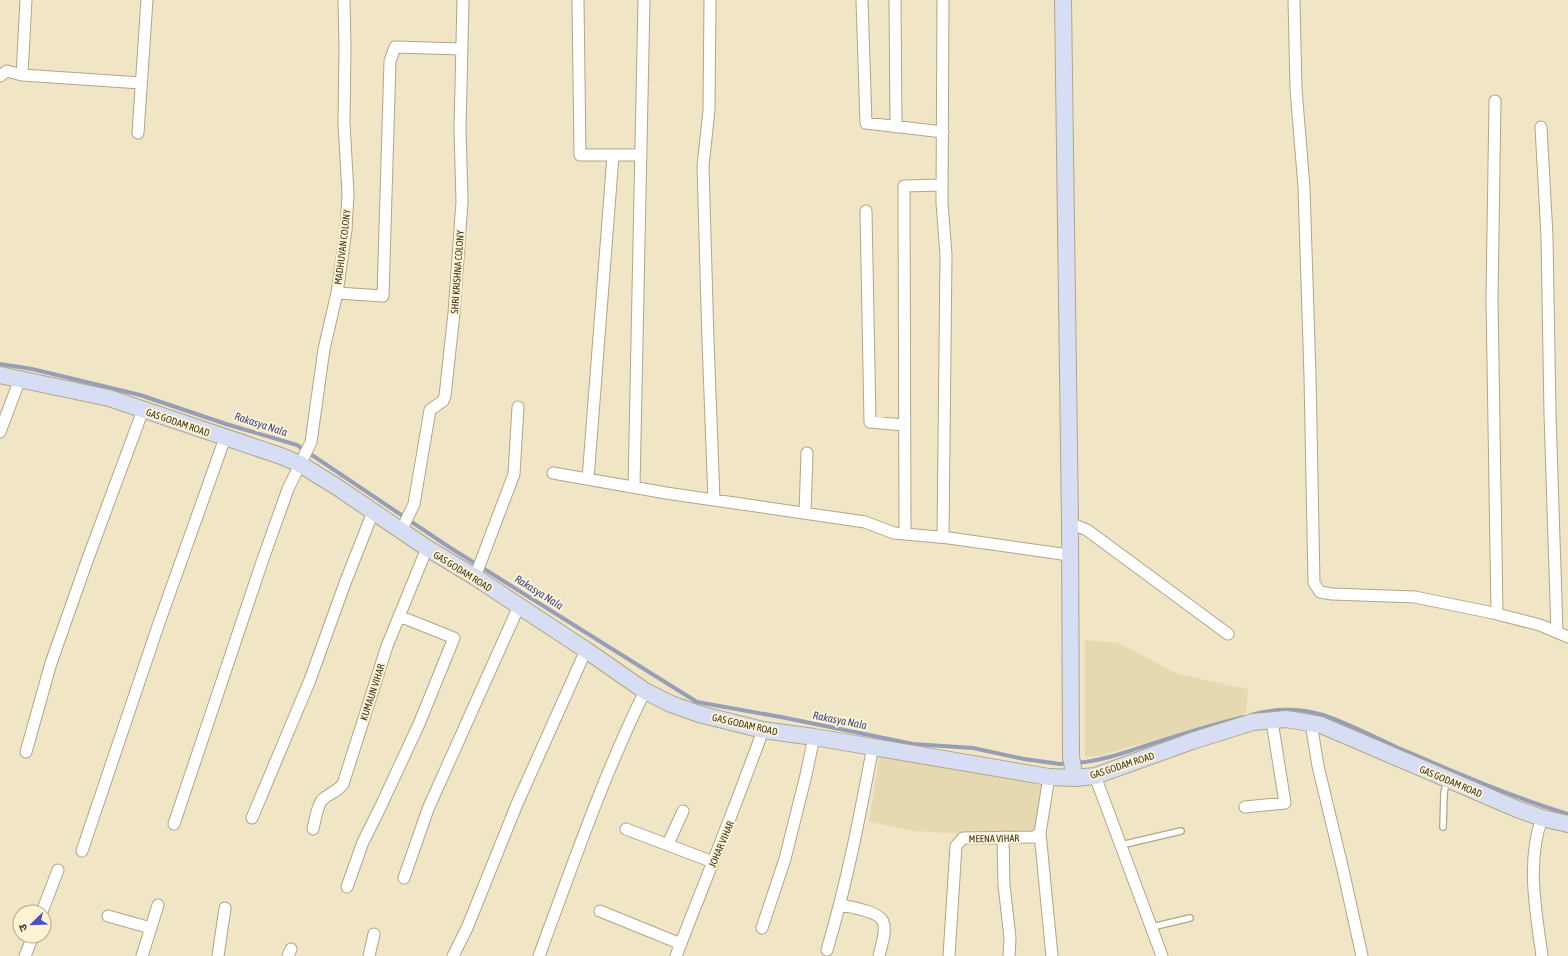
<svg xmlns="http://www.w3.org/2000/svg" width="1568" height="956" font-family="'Asap Condensed','Noto Sans Devanagari',sans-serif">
	<rect width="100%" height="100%" fill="#f0e6c5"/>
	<path fill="#e6d9b2" d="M1085,640L1118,643L1178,674L1248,689L1246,713L1099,756L1085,757Z
		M879,757L1042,783L1039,828L1031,834H964L914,831L869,822Z"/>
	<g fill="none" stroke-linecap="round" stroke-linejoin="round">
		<path stroke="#969eb8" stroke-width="4" d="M0,364L32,369L140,395L226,424L297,445L449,547L697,702L781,717L913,744L973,748L1024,759L1060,764L1069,763
			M1251,715C1275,708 1299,708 1323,715C1347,723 1372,736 1396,747C1452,771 1509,796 1568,814
			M1076,763C1102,761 1126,752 1151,744C1182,734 1212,725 1243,717"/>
		<g stroke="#b0a687" stroke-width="8">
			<path id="lane" d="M1443,827L1444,793L1447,780
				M1121,845L1181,831
				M1152,927L1190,918"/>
		</g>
		<g stroke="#b0a687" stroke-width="13">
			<path id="street" d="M578,0L580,155H641
				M710,0L709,110L703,166L708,341L714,500
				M862,0L866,123L943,132
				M895,0L896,127
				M943,0L942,203L946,255L943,537
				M1294,0L1296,89L1304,187L1310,376L1314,583L1320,592L1332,594L1415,597L1493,613L1540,625L1568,637
				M22,75L26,0
				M0,76L7,71L22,75L141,83
				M1495,101L1492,298L1497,614
				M1541,127L1547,236L1550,414L1557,632
				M138,133L147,0
				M866,211L870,422L904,425
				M337,293L383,296L390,61L395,47L462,49
				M0,432L20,379
				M553,473L666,493L865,522L894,533L949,538L1069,555
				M588,479L613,156
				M634,487L644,0
				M805,513L807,453
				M1070,523L1087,530L1228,634
				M401,531L414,504L430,410L443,401L445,396L454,313L462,202L460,129L463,0
				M905,533L904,186L942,185
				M475,577L514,474L518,407
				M1311,723L1318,766L1343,870L1362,956
				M26,752L51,663L87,561L143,410
				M1095,776L1162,956
				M1245,807L1285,803L1272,721
				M252,818L310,680L345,583L373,512
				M1542,818C1526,862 1536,911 1542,956
				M174,824L263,559L288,489L311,442L324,349L337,293L346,230L348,194L344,123L345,47L344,0
				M313,829C315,821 317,806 322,800C329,793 336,793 343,784L387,646L427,548
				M626,829L713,862
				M1040,833L1052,956
				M1003,837L1004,885L1010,938L1009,956
				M668,844L683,811
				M82,851L159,623L225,438
				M404,878L428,809L519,606
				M347,887L363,842L379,810L419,724L454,638L399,616
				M841,905C851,907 880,912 883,922C887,931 881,946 879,956
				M600,911L681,944
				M42,912L58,870
				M108,916L151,928
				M762,928L785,859L806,775L814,737
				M827,950C847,883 860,815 873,746
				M25,956L33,936
				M142,956L158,905
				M218,956L225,908
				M288,956L291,949
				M369,956L374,934
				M453,956L467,928L517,804L586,650
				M539,956C572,867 603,776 645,691
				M676,956C705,881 736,806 763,730
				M949,956L956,846L963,838L1034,837L1040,833L1049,777"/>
		</g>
		<g stroke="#b0a687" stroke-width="18">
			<path id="secondary" d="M1063,0L1070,523L1071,757L1075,778
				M0,375L109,398L281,456L300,464L337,487L427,548L475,577L586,650L645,691L671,704L699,714L763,730L814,737L1049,777L1075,778L1095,776L1192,741L1253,722L1286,719L1321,725L1517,809L1542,818L1568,824"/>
		</g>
		<use href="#lane" stroke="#fff" stroke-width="5.5"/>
		<use href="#street" stroke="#fff" stroke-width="11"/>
		<use href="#secondary" stroke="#d7ddf3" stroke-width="16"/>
	</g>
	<g text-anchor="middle" stroke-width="4" stroke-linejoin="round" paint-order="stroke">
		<g font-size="10" fill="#3a3629" stroke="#fdf3d2">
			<text transform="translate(342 247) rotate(-83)" y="4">MADHUVAN COLONY</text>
			<text transform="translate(457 272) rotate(-86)" y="4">SHRI KRISHNA COLONY</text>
			<text transform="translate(178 422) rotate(19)" y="4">GAS GODAM ROAD</text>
			<text transform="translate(463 571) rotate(32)" y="4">GAS GODAM ROAD</text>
			<text transform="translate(372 692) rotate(-72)" y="4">KUMAUN VIHAR</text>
			<text transform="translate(745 724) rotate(13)" y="4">GAS GODAM ROAD</text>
			<text transform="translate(1122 765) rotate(-18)" y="4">GAS GODAM ROAD</text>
			<text transform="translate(1451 781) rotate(23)" y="4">GAS GODAM ROAD</text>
			<text transform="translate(994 838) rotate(-1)" y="4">MEENA VIHAR</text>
			<text transform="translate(721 844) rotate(-67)" y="4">JOHAR VIHAR</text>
		</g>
		<g font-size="11" font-style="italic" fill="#374392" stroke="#fdf3d2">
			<text transform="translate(261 424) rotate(18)" y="4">Rakasya Nala</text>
			<text transform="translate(539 592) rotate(32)" y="4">Rakasya Nala</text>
			<text transform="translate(840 720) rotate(11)" y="4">Rakasya Nala</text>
		</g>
	</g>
	<g transform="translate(32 924) rotate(247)"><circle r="19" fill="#fdf3d2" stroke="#afa78e"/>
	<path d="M0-3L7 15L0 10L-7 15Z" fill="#4553c7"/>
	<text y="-6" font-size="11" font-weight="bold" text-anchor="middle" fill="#3a3629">उ</text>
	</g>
</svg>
